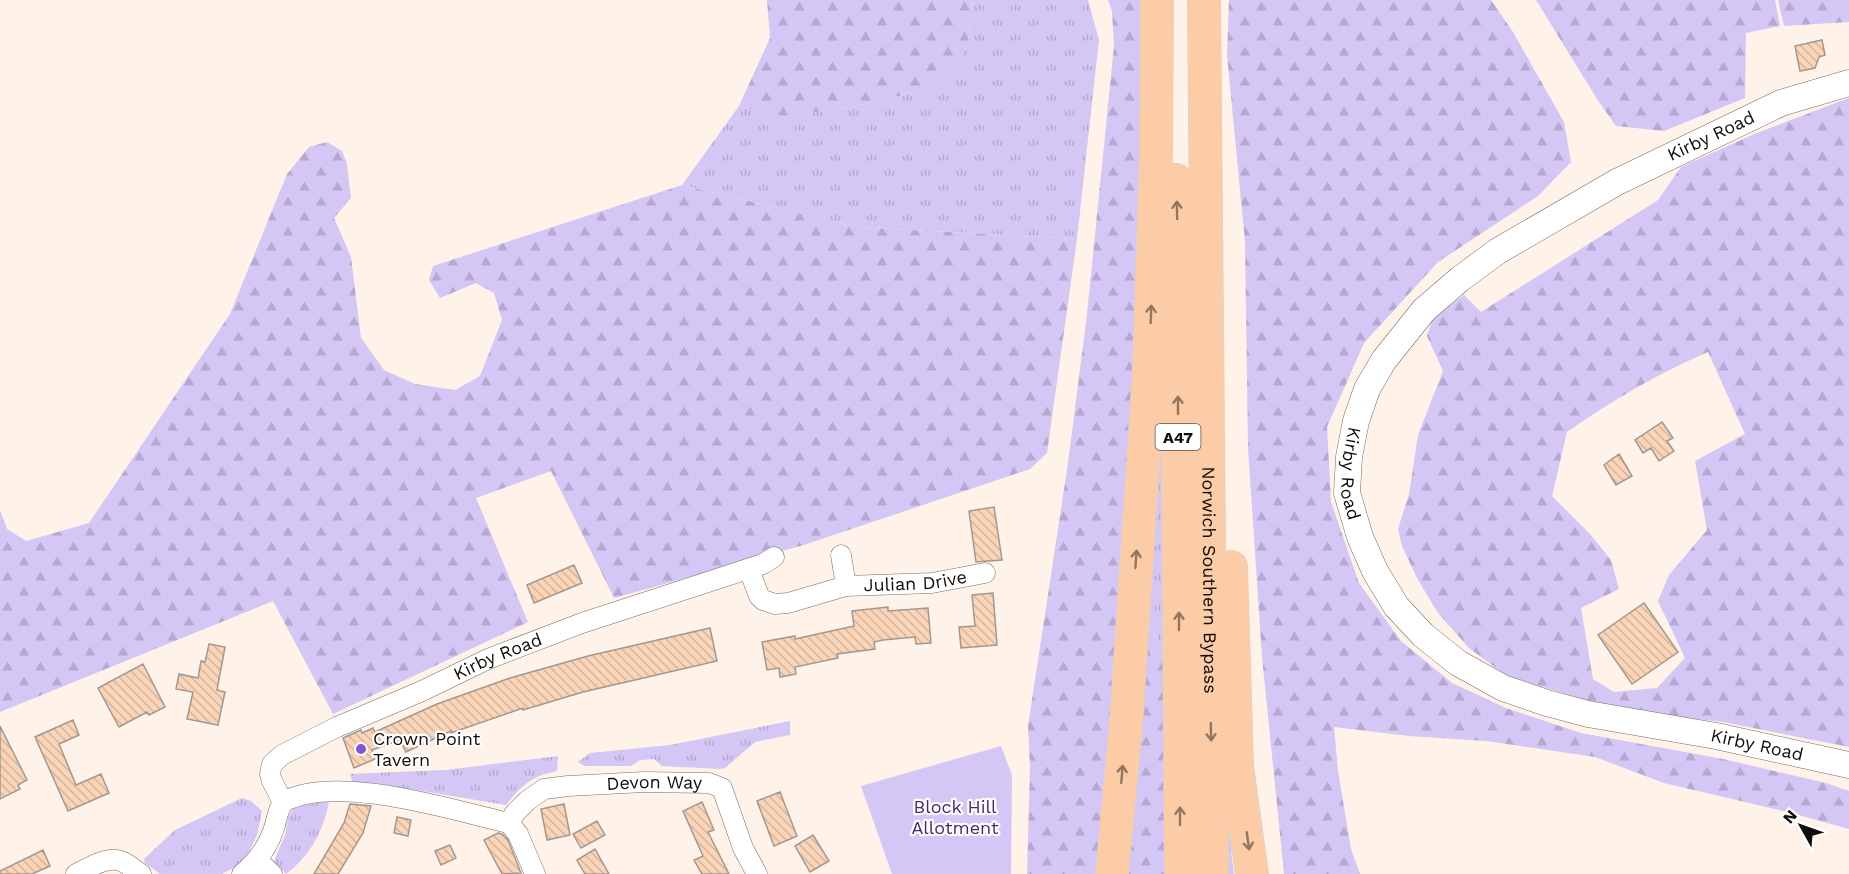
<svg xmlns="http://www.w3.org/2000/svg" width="1849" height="874" font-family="'Work Sans',sans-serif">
	<defs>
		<pattern id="grass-tufts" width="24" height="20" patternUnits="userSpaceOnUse" patternTransform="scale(1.5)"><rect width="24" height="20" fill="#d4c6f5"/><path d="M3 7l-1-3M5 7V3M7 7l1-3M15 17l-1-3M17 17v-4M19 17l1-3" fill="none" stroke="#b5a9d1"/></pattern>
		<pattern id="forest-firs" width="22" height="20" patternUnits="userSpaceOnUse" patternTransform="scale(1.5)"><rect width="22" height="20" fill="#d4c6f5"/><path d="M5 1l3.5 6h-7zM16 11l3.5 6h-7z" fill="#b5a9d1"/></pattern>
		<pattern id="building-back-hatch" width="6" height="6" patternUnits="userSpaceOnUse" patternTransform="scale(1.5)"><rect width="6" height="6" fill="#fad4b7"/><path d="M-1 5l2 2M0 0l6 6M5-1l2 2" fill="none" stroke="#d5b59c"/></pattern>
	</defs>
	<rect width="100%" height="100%" fill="#fff2e9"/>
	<path fill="url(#grass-tufts)" d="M972,0H1088L1099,40L1077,239L856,227L682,185L739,106L785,117L856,106L942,86L968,45Z
		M1162,373L1163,647L1148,625Z
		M790,721V735L755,742L725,768L720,769L662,766L654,759L640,760L631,766H584L578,762L590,753L670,745Z
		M558,756L557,771C532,776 522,785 506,805L374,783H353L350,774L445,770Z
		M1226,769L1232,860L1234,874H1227Z
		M242,798L251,801L262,811L257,835L249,852L240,864L222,874H160L145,863L144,859L175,830Z
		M329,801C324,830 310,856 286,874L274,861L285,835L288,817L294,807Z"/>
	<path fill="url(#forest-firs)" fill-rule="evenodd" d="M767,0H972L968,45L942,86L856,106L785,117L739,106L770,38Z
		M1108,0H1144L1134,440L1111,724L1096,874H1027L1030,768L1028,726L1068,463L1087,314L1114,46L1112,11Z
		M1229,0H1491L1513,32L1564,122L1571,162L1538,196L1438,262L1364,343L1327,427L1331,502L1359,583L1401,641L1452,683L1506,708L1581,733L1723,759L1826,783L1849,791V829L1788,812L1664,783L1595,757L1486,741L1409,736L1334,727L1338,771L1351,849L1360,874H1284L1262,657L1248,448L1245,242L1227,55Z
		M1536,0H1775L1780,26L1746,33L1745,98L1664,131L1616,126L1597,99Z
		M1778,0H1849V22L1784,26Z
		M1849,98V747L1723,722L1658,715L1589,701L1507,676L1469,648L1438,613L1418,580L1402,546L1398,529L1409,494L1418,435L1443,371L1427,336L1432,319L1464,295L1481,312L1658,200L1681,167L1752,135ZM1708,352L1745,434L1695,461L1707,530L1669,575L1658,601L1685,658L1657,688L1614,692L1593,679L1581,608L1619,589L1611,560L1590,534L1552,496L1567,432C1613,400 1657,374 1708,352Z
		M327,142L342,151L347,164L351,198L334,218L351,257L361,338L384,370L415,384L455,390L480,376L502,320L494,293L476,283L440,298L429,280L433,266L682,185L856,227L1077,239L1047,453L1030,469L804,545L614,598L551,471L476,498L528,622L333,714L273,601L0,712V510L7,529L26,541L89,523L230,314L287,174L309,147Z
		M1148,625L1163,647L1165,874H1128L1142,728Z"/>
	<path fill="#d4c6f5" d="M1001,746L1012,775L1011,874H892L861,786Z"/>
	<path fill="url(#building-back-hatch)" stroke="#a3988f" stroke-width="1.5" d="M1822,40L1825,55L1819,57L1815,68L1800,71L1795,46Z
		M1662,422L1673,438L1667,441L1674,451L1659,461L1651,448L1643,453L1635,440Z
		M1619,454L1632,476L1616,485L1604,465Z
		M994,507L1002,560L976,562L969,511Z
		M574,565L582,583L534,603L527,585Z
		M993,593L997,645L961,648L959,627L975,626L972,595Z
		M1644,603L1678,652L1632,684L1598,635Z
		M888,607V611L928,608L931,643L916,644L915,637L883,640L874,642L875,649L837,654L838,658L795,667L796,674L780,677L779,668L767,670L762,642L795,636V639L854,626L852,611Z
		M710,628L717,661L583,692L523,710V708L451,733V731L406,752L400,740L372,750L375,759L354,768L343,738L361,730L362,733L373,728L375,732L437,704L510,678L588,656Z
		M209,644L225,647L217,690L225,692L218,725L187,719L193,692L176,689L179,674L198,678L201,661L205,662Z
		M143,664L165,707L149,715L147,712L119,727L98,688Z
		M73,720L79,735L59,744L76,785L101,774L109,793L68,811L35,737Z
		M0,726L27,780L18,785L20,789L0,799Z
		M780,792L797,836L774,846L757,801Z
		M702,802L714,830L708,832L729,874H702L694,860L703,856L683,811Z
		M350,804L371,806L363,833L338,874H314L344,823Z
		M564,804L570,835L547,840L541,809Z
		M397,817L411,820L408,836L394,833Z
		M597,821L605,835L581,848L573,834Z
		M498,833L502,834L508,840L521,873L502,874L484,840Z
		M813,835L829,861L810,872L795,846Z
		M450,845L456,858L441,865L435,851Z
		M595,849L609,874H585L577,860Z
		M43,850L50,866L32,874H0V871Z"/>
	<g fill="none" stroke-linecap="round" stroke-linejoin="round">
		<g stroke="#776c64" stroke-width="21">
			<g id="minor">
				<path d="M841,555L846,586"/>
				<path id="s1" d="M749,569L759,596L763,600L775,604L788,603L846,586L932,583L985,573"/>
				<path id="s2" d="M283,802L272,781L270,774L272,764L282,755L337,727L422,691L488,659L582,623L763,564L774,557"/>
				<path d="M283,802C336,773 451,810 509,823L518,834L535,874"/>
				<path id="s3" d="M509,823L515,813L527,801L544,789L568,786L644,782L709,783L722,788L743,848L757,874"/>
				<path d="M258,861L272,874"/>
				<path d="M76,874C89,868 106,856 121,861C128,864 135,870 141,874"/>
				<path d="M242,874C258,861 269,846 275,825C277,817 278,810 283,802"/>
			</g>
		</g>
		<g stroke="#776c64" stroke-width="27">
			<g id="tertiary">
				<path id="s4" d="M1849,83L1781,103L1617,182L1498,251L1460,279L1424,310L1384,360L1367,389L1356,421L1349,457L1347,493L1360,537L1375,571L1396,606L1423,635L1458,663L1503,688L1547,703L1588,714L1716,736L1849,765"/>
			</g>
		</g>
		<g stroke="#d4d3d3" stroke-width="34">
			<g id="trunk">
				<path id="s5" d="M1204,0L1212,874"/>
				<path d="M1176,180L1181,874"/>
				<path d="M1231,567L1237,767L1252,874"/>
				<path d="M1112,874L1126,723L1149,372L1156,155L1157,0"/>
			</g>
		</g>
		<use href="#minor" stroke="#fff" stroke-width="20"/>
		<use href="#tertiary" stroke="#fff" stroke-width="26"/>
		<use href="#trunk" stroke="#fccca7" stroke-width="33"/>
	</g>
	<defs><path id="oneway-shaft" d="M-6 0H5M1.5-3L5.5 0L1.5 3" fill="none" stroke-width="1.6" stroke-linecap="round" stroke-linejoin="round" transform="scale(1.5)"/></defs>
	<g stroke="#927660">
		<use href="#oneway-shaft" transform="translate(1177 210) rotate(-91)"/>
		<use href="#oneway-shaft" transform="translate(1151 314) rotate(-88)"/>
		<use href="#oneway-shaft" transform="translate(1178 405) rotate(-90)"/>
		<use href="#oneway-shaft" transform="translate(1136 559) rotate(-86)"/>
		<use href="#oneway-shaft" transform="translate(1179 621) rotate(-90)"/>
		<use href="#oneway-shaft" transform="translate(1211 732) rotate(89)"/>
		<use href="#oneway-shaft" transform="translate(1122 774) rotate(-85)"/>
		<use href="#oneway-shaft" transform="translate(1180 816) rotate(-90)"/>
		<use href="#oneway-shaft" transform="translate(1248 841) rotate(82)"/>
	</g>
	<circle fill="#8355ce" stroke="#fff" stroke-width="2" cx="361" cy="749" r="6"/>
	<g text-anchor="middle" stroke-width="4.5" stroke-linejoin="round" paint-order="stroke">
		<rect fill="#fff" stroke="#585553" stroke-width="1.5" x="1155.5" y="424" width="45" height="26" rx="4.5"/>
		<g font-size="16" font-weight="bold" fill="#100c09">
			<text x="1178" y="443">A47</text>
		</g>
		<g font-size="18" fill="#100c09" stroke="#fff">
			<text transform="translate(1711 136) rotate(-25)" y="6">Kirby Road</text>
			<text dy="6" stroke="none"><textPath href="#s4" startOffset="670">Kirby Road</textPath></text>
			<text dy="6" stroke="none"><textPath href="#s1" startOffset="190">Julian Drive</textPath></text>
			<text dy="6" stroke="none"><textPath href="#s5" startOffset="580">Norwich Southern Bypass</textPath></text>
			<text dy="6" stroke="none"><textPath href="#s2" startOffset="292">Kirby Road</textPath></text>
			<text dy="6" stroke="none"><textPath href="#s4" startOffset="1210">Kirby Road</textPath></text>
			<text dy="6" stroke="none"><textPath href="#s3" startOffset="160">Devon Way</textPath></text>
		</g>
		<g font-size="18" fill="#100c09" stroke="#fff" text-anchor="start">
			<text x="373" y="745">Crown Point<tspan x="373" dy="21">Tavern</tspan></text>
		</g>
		<g font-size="18" fill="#462875" stroke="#fff">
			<text x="955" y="813">Block Hill<tspan x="955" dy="21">Allotment</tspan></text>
		</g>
	</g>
	<g transform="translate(1801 826) rotate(310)" stroke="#ffffff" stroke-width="4.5" paint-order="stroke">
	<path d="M0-4.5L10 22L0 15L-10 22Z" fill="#100c09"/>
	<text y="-9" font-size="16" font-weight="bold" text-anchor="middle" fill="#100c09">N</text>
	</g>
</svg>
